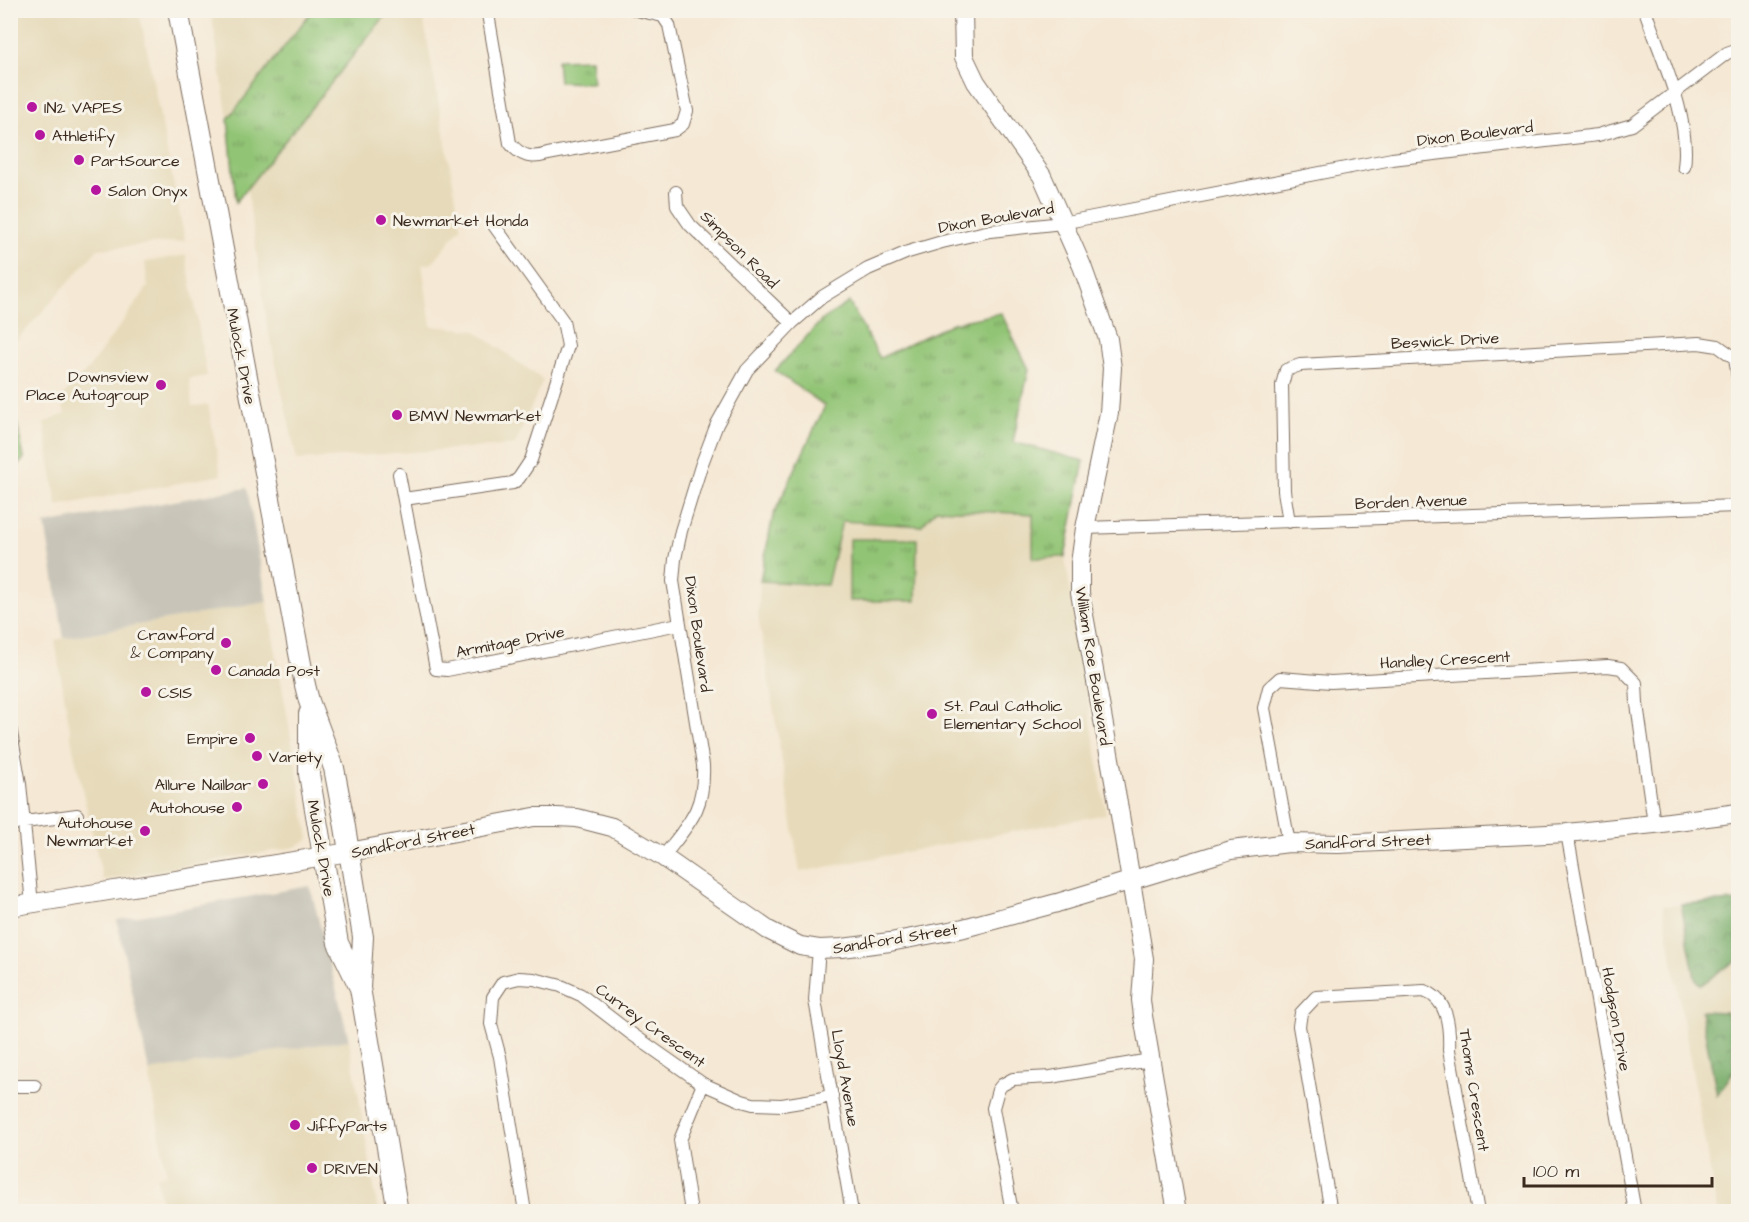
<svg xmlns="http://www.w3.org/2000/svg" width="1749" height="1222" font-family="'Architects Daughter',sans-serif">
	<defs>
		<pattern id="grass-tufts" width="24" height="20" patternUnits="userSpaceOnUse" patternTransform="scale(1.5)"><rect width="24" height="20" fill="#91c475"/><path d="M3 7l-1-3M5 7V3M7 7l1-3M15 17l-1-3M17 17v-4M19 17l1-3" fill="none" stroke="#789f5f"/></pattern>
		<pattern id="forest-crowns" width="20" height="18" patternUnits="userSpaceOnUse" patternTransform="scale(1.5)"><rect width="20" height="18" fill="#74aa66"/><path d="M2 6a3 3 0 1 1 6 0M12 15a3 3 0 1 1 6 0" fill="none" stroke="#608b53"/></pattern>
	</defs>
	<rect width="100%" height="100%" fill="#f7f3e8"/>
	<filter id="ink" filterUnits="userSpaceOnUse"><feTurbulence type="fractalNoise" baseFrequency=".0167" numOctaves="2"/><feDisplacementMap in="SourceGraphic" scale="12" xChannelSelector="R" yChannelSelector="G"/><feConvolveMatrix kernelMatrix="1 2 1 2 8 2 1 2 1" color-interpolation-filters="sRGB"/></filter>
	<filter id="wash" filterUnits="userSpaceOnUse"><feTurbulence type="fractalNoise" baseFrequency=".008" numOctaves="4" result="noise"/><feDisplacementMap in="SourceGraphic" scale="24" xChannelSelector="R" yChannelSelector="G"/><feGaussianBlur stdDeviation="1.35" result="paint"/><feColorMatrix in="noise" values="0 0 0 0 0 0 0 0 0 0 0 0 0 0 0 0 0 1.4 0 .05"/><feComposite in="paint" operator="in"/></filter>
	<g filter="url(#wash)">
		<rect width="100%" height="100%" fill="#f5e8d4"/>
		<path fill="#e6daba" d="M11,10L139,11L185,241L98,249L11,347Z
			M211,11H312L228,119Z
			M389,11H422L461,227L432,263L422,265L431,326L474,330L543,380L515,445L297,460L268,329L247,188Z
			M186,255L207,376L189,379L192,406L208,405L221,475L57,506L44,423L65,414L60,399L89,368L148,287L145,262Z
			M936,509L1033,514V557H1065L1106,814L800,872L758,614L760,581L827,585L841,521L921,526Z
			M267,602L309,839L295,847L103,880L73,748L55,640Z
			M1738,901V1211H1717L1663,906Z
			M349,1040L378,1211H163L157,1177L167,1174L149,1071Z"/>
		<path fill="#c8c4b8" d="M247,488L267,602L64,638L45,524Z
			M310,886L349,1040L149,1071L117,920Z"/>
		<path fill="url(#grass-tufts)" stroke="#66774a" stroke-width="1.5" d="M312,11H389L236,202L228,119Z
			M591,59L593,83L559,82L557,60Z
			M849,302L880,358L953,323L1001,313L1029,369L1013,442L1084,461L1065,557L1033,558V514L936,509L921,526L842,521L827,585L760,581L773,516L825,406L775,371L821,321Z
			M11,396L24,458L11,475H10Z
			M849,539H917L916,601H849Z"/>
		<path fill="url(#forest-crowns)" stroke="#586a42" stroke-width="1.5" d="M1738,901V959L1701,985L1695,978L1681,904Z
			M1701,1011L1726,1012L1733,1043L1734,1071L1717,1095Z"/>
	</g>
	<g filter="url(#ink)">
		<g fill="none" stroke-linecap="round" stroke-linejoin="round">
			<g stroke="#7c6c5e" stroke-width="14">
				<path id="street" d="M490,10L488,14L510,143C521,157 532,159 548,154L675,130L683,124L687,111L669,25L663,16L636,10
					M1645,10C1661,57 1691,118 1684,167
					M676,192L677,206L690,225L792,323
					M399,474L436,669L447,670L679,624
					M404,499L513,483L519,478L531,460L568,346L563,321L493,224
					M1289,522L1284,491L1282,385L1286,370L1300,365L1699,343L1718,346L1735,358L1738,378
					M1085,528L1738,506
					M10,727L20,784L32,904
					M10,824L77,815
					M1567,833L1635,1212
					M1289,843L1264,708L1269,688L1280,678L1331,682L1608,666L1621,668L1636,683L1637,704L1654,824
					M663,857C689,823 705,810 703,765L673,581L675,559L681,531L701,466L717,424L747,370L792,323L822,297L868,269L908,252L942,242L990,231L1062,223L1392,159L1598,135L1632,125L1727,53L1738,49
					M819,949L815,1000L852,1212
					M10,1086H35
					M525,1212L500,1057L491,1024L493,997L503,982L519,978L534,979L561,986L581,995L629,1032L703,1084L742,1101L753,1104L782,1105L819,1099L832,1095
					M691,1212L680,1140L703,1084
					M1012,1212L993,1108L998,1090L1002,1085L1013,1079L1051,1077L1150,1060
					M1331,1212L1299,1026L1301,1013L1316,997L1424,991C1448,999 1450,1027 1449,1050L1478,1212"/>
			</g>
			<g stroke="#7c6c5e" stroke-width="20">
				<path id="secondary" d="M963,10L964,57L976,82L1042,176L1082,266L1108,339L1112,368L1109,413L1085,528L1080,563V593L1118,803L1144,959L1141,1000L1143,1016L1177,1212
					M10,907L349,852L534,817H557L577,818L612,827L663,857L768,930L800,946L819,949L842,948L890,942L960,929L1057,903L1231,850L1289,843L1338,844L1567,833L1654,824L1738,813"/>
			</g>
			<g stroke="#7c6c5e" stroke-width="22">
				<path id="primary" d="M178,10L305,685L309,701L334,768L344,821L363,937L360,988L398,1212
					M309,714V774L338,943L359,986"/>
			</g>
			<use href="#street" stroke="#fff" stroke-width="12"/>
			<use href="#secondary" stroke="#fff" stroke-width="18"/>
			<use href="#primary" stroke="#fff" stroke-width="20"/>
		</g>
	</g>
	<g fill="#b5179e" stroke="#f7f3e8" stroke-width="2">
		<circle cx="32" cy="107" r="6"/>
		<circle cx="40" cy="135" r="6"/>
		<circle cx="79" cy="160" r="6"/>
		<circle cx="96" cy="190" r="6"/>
		<circle cx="381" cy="220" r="6"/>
		<circle cx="161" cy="385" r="6"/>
		<circle cx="397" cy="415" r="6"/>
		<circle cx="226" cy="643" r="6"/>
		<circle cx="216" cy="670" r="6"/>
		<circle cx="146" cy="692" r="6"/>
		<circle cx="932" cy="714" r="6"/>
		<circle cx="250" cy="738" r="6"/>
		<circle cx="257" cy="756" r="6"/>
		<circle cx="263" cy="784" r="6"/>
		<circle cx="237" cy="807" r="6"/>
		<circle cx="145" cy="831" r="6"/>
		<circle cx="295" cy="1125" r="6"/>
		<circle cx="312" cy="1168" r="6"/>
	</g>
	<g text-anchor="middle" stroke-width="6" stroke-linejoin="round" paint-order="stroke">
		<g font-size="16" fill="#3b2a1e" stroke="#f7f3e8" text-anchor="start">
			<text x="44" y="113">IN2 VAPES</text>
			<text x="52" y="141">Athletify</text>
			<text x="91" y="166">PartSource</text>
			<text x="108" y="196">Salon Onyx</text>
			<text x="393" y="226">Newmarket Honda</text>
			<text x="149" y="382" text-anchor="end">Downsview<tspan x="149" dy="18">Place Autogroup</tspan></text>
			<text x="409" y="421">BMW Newmarket</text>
			<text x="214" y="640" text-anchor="end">Crawford<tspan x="214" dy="18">&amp; Company</tspan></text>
			<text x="228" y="676">Canada Post</text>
			<text x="158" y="698">CSIS</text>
			<text x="944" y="711">St. Paul Catholic<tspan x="944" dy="18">Elementary School</tspan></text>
			<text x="238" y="744" text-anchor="end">Empire</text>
			<text x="269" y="762">Variety</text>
			<text x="251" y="790" text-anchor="end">Allure Nailbar</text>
			<text x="225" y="813" text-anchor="end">Autohouse</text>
			<text x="133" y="828" text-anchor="end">Autohouse<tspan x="133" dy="18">Newmarket</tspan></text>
			<text x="307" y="1131">JiffyParts</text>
			<text x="324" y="1174">DRIVEN</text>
		</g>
		<g font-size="16" fill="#3b2a1e" stroke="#f7f3e8">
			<text transform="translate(1475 133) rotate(-7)" y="6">Dixon Boulevard</text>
			<text transform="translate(996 217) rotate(-10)" y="6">Dixon Boulevard</text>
			<text transform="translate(740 249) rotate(45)" y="6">Simpson Road</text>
			<text transform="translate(1445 340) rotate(-3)" y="6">Beswick Drive</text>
			<text transform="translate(242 356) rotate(79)" y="6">Mulock Drive</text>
			<text transform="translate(1411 501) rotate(-2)" y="6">Borden Avenue</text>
			<text transform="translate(699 634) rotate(82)" y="6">Dixon Boulevard</text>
			<text transform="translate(510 641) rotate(-11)" y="6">Armitage Drive</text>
			<text transform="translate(1445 659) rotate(-3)" y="6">Handley Crescent</text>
			<text transform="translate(1094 666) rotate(81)" y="6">William Roe Boulevard</text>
			<text transform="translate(413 840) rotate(-11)" y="6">Sandford Street</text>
			<text transform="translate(1368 841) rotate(-2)" y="6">Sandford Street</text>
			<text transform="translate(322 848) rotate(80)" y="6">Mulock Drive</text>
			<text transform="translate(895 938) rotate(-9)" y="6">Sandford Street</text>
			<text transform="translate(1617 1019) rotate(80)" y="6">Hodgson Drive</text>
			<text transform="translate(651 1025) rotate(36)" y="6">Currey Crescent</text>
			<text transform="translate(846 1078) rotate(80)" y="6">Lloyd Avenue</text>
			<text transform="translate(1475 1090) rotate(81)" y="6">Thoms Crescent</text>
		</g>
	</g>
	<rect width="1749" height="1222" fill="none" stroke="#f7f3e8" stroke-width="36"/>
	<path d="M1524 1177v9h188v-9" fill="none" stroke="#3b2a1e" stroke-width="3"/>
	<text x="1533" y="1177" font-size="18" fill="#3b2a1e" stroke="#f7f3e8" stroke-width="4.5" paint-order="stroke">100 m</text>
</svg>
